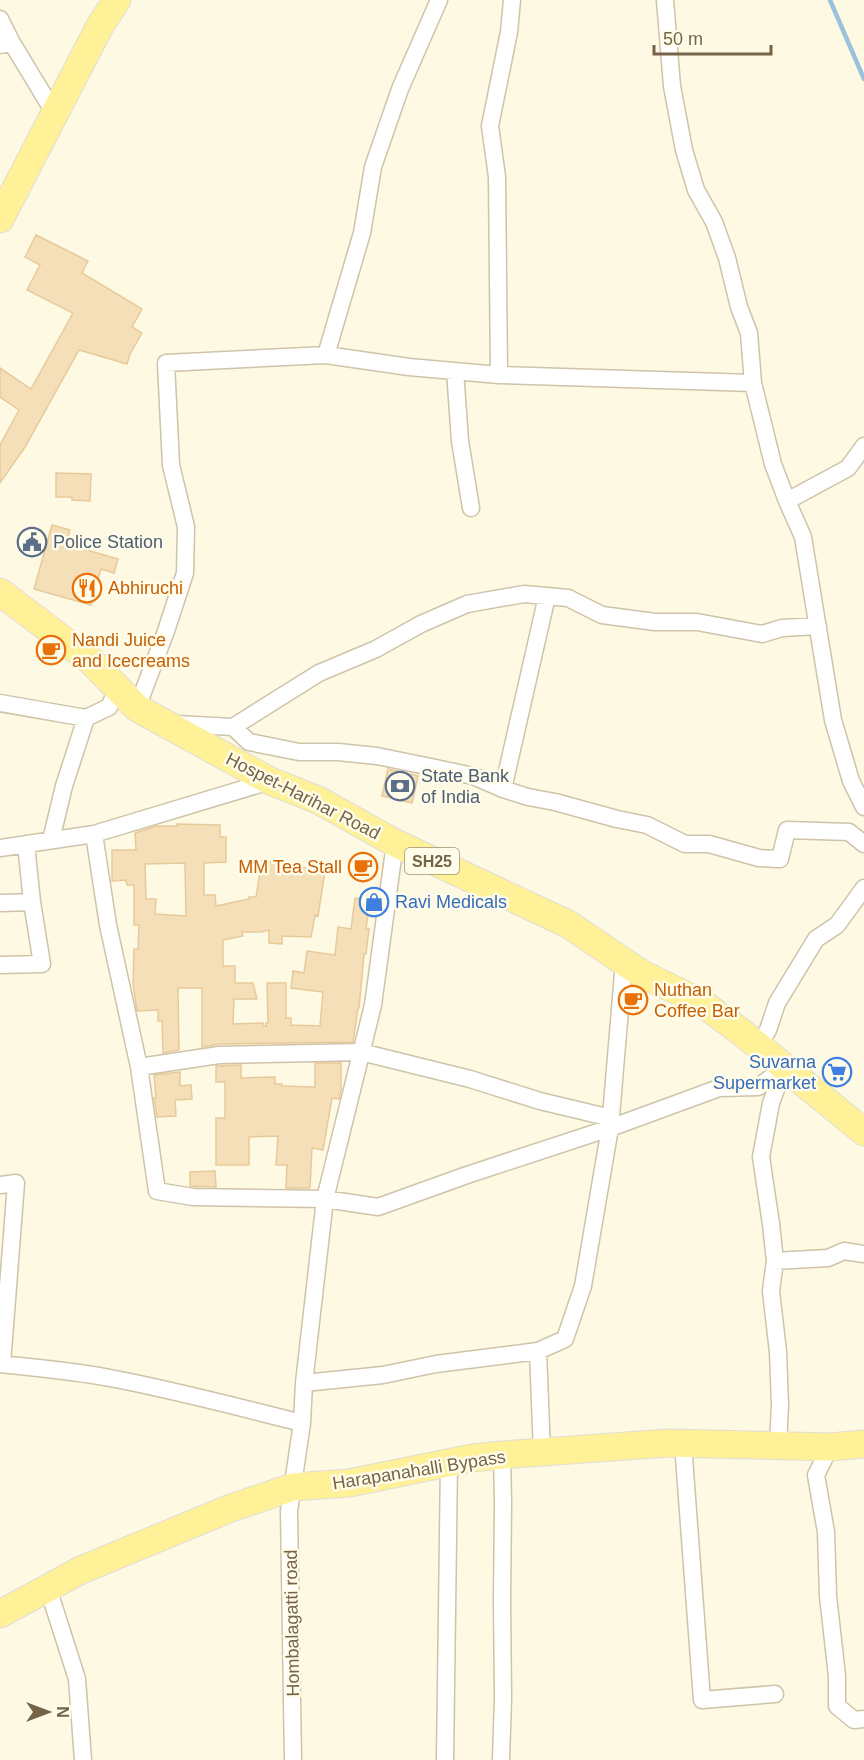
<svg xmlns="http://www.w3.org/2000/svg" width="864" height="1760" font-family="Arial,sans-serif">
	<rect width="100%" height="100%" fill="#fdf9e3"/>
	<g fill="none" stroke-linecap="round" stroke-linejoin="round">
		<path stroke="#9cc1da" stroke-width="4.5" d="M830,0L864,79"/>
	</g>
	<path fill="#f4dfb9" stroke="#e7ca99" stroke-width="1.5" fill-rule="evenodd" d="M36,235L88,261L82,273L142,309L132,327L142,333L130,354L127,364L79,350L25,447L0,483V445L19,410L0,397V368L31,389L73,313L27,290L40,265L25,257Z
		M56,473L91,474L90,501L72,500V497H56Z
		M52,525L70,530L66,544L118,559L114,573L101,569L91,605L34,589Z
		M388,769L418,776L412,803L382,796Z
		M177,824L220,825V837H226V862L204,863V895H215L216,906L249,899V897H256L262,860L325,871L318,916L315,915L311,937L282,936V944L269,943V930L261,932H242L243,936L223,940V966H235V983H253L257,999H234L233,1024L263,1023V1026H266V1023H268L267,983H286V1018H291V1025L320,1026L323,992L291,988L293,971L304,973L307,951L335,955L338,927L351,929L355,898L370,900L366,929H369L366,954H364L359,1008H358L353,1042L219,1044L202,1047V988H178L179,1050L163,1053L162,1021H158V1010L137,1011L133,984L134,949H138L139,925H134V885H127L126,880L112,881V850H136L135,833L156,826H177ZM185,863L186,916L155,914L156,899H146L145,864Z
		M315,1063H341V1090L339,1099L332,1098L323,1150L312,1148L310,1188H286L287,1165H276L278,1136L249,1137V1165H216V1118H225V1082H216V1066L241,1065V1078L275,1077V1084H282V1086L315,1087Z
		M180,1072V1086L191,1085L192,1099L175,1100L176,1116L157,1117L154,1098H156L154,1075Z
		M215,1171L216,1187L190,1186V1172Z"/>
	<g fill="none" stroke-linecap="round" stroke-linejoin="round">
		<g stroke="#cfc3a9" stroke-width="19">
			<path id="minor" d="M665,0L672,86L684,150L696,190L714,222L727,258L739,307L749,333L753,383L773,464L787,501L803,537L833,720L851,781L864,807
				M0,19L12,43L0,45
				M12,43L55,114
				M326,355L409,367L499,375L753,383
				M455,371L460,441L471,508
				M499,375L497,177L490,126L509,32L512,0
				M787,501L848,468L864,446
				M0,703L86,718L109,707L118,688
				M137,708L166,631L185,573L186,527L171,465L166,363L326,355L362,233L373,167L400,89L439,0
				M176,724L233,727L319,673L376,649L421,624L467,604L524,594L568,598L602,615L655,622H697L762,634L782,628L818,626
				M233,727L249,742L299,752H338L377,756L431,767L473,776L503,789L528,797L555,802L617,819L647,825L685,844H709L759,858L780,859L787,830L849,832L864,844
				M503,789L547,596
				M94,834L108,925L139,1067L157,1191L193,1197L325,1199L378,1207L467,1175L610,1128L719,1088L758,1087L784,1068L771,1103L761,1157L771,1224L775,1261L771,1291L778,1352L780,1405L778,1446
				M51,840L64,786L86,718
				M0,848L94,834L270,781
				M0,903L32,902
				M0,965L42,964L32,902L26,844
				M758,1047L768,1030L777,1003L816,939L837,925L864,888
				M139,1067L219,1055L361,1052L470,1079L540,1101L611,1118
				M0,1185L16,1183L2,1364
				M775,1261L828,1258L844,1251L864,1254
				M0,1364C37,1368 74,1371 110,1378C174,1390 238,1407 302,1423
				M304,1383L383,1375L436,1364L538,1351
				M683,1444L702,1700L775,1694
				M830,1447L816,1475L826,1532L828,1596L837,1676V1706L854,1720L864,1719
				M542,1453L538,1351L565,1339L583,1286L610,1128L624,962
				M48,1588L77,1679L83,1760
				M293,1760L289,1511L302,1423L304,1383L325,1199L373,1005L395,843
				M445,1760L449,1462
				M501,1760L503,1698L502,1601L503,1502L502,1455"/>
		</g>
		<g stroke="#e1ddd7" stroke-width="29">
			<path id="primary" d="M0,219L101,24L117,0
				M0,592L90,660L137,708L270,781L318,800L395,843L568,924L642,974L702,1003L740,1031L864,1132
				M0,1614L81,1570L231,1508L293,1487L349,1483L472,1458L502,1455L668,1443L830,1447L864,1444"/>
		</g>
		<use href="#minor" stroke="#fff" stroke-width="16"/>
		<use href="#primary" stroke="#fff198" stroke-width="27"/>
	</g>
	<defs>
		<g id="civic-ring" transform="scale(1.5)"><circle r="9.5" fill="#fffcea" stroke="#5c6f8a" stroke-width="1.5"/><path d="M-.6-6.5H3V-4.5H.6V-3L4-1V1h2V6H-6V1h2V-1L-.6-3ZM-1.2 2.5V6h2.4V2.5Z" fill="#5c6f8a"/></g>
		<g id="restaurant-ring" transform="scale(1.5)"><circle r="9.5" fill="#fffcea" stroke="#e8710a" stroke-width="1.5"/><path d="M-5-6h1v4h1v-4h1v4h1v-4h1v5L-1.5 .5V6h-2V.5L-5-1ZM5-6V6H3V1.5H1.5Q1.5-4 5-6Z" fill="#e8710a"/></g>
		<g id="cafe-ring" transform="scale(1.5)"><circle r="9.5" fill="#fffcea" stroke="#e8710a" stroke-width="1.5"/><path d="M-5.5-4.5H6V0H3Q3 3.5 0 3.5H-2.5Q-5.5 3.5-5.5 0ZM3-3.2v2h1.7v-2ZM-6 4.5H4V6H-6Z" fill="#e8710a"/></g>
		<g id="bank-ring" transform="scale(1.5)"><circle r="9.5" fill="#fffcea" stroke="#5c6f8a" stroke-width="1.5"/><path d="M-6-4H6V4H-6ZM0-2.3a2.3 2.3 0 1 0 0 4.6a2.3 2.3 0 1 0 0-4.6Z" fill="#5c6f8a"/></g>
		<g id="shop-ring" transform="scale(1.5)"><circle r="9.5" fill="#fffcea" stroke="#3f7fe0" stroke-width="1.5"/><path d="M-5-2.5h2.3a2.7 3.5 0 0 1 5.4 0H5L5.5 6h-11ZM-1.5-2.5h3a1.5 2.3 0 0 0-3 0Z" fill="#3f7fe0"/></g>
		<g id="supermarket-ring" transform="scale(1.5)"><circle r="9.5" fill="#fffcea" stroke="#3f7fe0" stroke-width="1.5"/><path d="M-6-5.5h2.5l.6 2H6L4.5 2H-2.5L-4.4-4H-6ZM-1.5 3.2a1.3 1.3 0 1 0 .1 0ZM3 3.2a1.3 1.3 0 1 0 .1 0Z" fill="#3f7fe0"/></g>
	</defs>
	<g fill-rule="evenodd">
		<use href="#civic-ring" x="32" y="542"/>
		<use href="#restaurant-ring" x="87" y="588"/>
		<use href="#cafe-ring" x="51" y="650"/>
		<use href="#bank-ring" x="400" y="786"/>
		<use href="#cafe-ring" x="363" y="867"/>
		<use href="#shop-ring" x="374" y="902"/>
		<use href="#cafe-ring" x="633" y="1000"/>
		<use href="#supermarket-ring" x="837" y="1072"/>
	</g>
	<g text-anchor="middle" stroke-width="5" stroke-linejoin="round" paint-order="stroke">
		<rect fill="#fffcea" stroke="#9f9279" stroke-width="1.5" x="405" y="848" width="54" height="26" rx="4.5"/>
		<g font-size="16" font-weight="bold" fill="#766448">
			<text x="432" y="867">SH25</text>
		</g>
		<g font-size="18" fill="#4e5e75" stroke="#fffcea" text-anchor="start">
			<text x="53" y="548">Police Station</text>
			<text x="421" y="782">State Bank<tspan x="421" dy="21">of India</tspan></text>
		</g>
		<g font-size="18" fill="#c56008" stroke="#fffcea" text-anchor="start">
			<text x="108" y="594">Abhiruchi</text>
			<text x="72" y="646">Nandi Juice<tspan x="72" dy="21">and Icecreams</tspan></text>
			<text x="342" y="873" text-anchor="end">MM Tea Stall</text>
			<text x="654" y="996">Nuthan<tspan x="654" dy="21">Coffee Bar</tspan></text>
		</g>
		<g font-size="18" fill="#766448" stroke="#fffcea">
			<text transform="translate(303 796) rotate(27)" y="6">Hospet-Harihar Road</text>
			<text transform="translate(419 1470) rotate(-9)" y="6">Harapanahalli Bypass</text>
			<text transform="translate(292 1623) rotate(-91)" y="6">Hombalagatti road</text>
		</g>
		<g font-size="18" fill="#366cbe" stroke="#fffcea" text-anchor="start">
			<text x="395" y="908">Ravi Medicals</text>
			<text x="816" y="1068" text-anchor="end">Suvarna<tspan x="816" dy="21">Supermarket</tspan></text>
		</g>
	</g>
	<g transform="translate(48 1712) rotate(90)" stroke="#fffcea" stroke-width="4.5" paint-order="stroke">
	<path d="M0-4.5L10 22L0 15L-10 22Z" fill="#766448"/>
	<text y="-9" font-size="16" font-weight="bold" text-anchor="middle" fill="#766448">N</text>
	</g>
	<path d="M654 45v9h117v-9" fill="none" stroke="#766448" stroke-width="3"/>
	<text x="663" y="45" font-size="18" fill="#766448" stroke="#fffcea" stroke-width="4.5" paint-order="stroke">50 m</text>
</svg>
